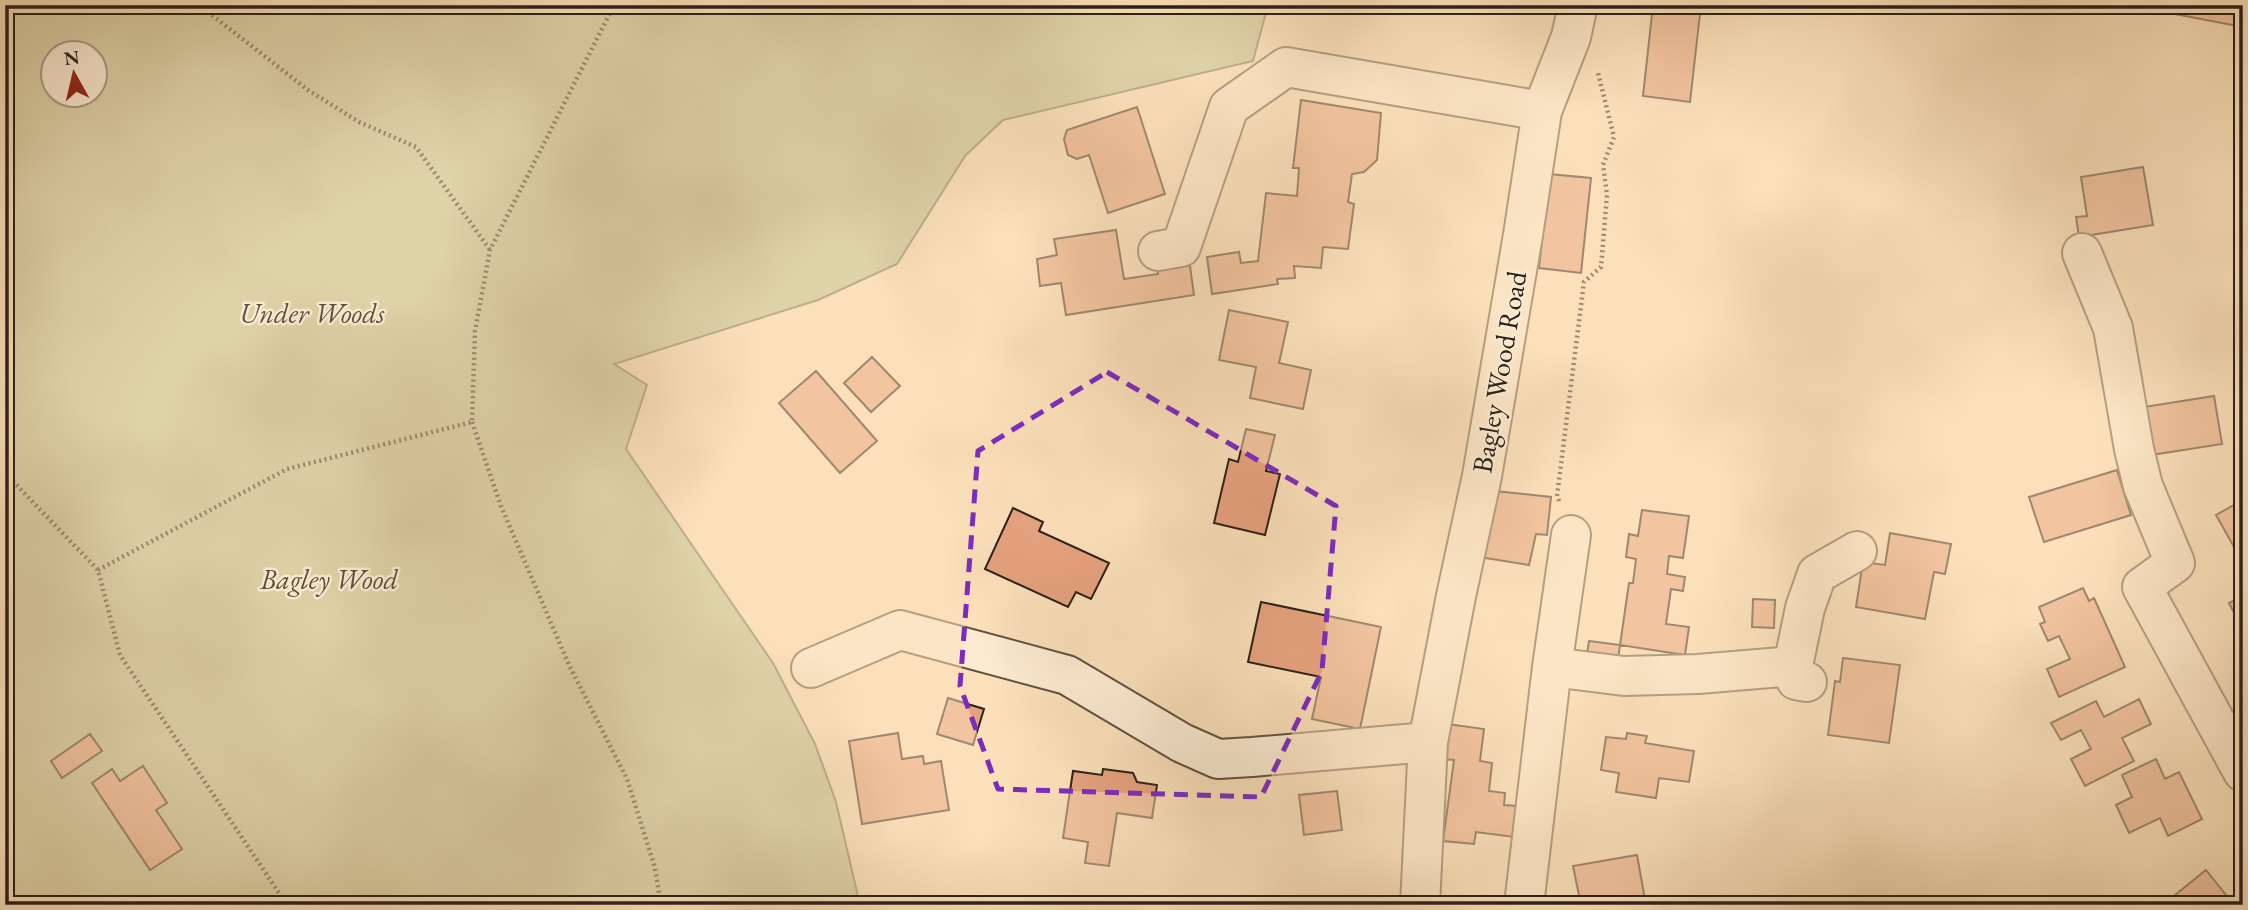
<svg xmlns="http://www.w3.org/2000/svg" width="2248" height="910" font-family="'EB Garamond',serif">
	<rect width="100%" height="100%" fill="#fbe0ba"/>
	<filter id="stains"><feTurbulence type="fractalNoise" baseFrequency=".00286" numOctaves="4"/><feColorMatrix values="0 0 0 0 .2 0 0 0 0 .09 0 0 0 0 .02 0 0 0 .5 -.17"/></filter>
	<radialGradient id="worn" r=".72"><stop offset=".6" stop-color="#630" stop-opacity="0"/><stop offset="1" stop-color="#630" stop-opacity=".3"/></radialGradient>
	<path fill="#bcc392" stroke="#747256" stroke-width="2" fill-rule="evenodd" d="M5,5H1266L1267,9L1253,61L1003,120L965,156L897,264L818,300L614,364L647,385L626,449L773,663L815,744L836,802L860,905H5ZM52,52H94V94H52Z"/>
	<path fill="#e6a27f" stroke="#2b2119" stroke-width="2" d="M1653,5H1701L1690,102L1643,96Z
		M2165,5H2243V27L2164,12Z
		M1301,100L1381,113L1377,160L1364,172L1352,174L1348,202L1354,204L1348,249L1323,247L1321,268L1294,266L1295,278L1277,279L1278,284L1212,294L1207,257L1239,252L1241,263L1258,261L1266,193L1297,196L1299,168H1293Z
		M1137,107L1165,194L1108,213L1089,155L1077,159L1068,155L1064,139L1067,130Z
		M2143,167L2153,225L2079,237L2076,217L2087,216L2081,177Z
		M1549,174L1591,178L1581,273L1539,268Z
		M1116,230L1124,279L1158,274L1157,264L1189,259L1194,295L1066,315L1061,283L1040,286L1037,259L1057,255L1054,239Z
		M1229,310L1288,322L1279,363L1311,370L1303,409L1250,398L1256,367L1219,360Z
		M872,357L900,386L871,412L844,383Z
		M816,371L877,441L840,473L779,403Z
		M2214,396L2222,444L2151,455L2144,407Z
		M1246,429L1275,435L1266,471L1280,474L1265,535L1214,523L1229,459L1238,462Z
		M2117,470L2131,515L2044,542L2029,497Z
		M1495,491L1551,497L1547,535L1536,534L1529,565L1479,557Z
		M2243,500V554L2239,556L2216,515Z
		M1013,508L1043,522L1039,531L1109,563L1091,599L1076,592L1068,607L985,569Z
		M1642,510L1689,516L1683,558L1669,556L1667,574L1685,577L1683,591L1671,589L1666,624L1689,627L1685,655L1620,645L1629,583H1633L1636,559L1626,557L1629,534L1638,536Z
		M1890,533L1951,544L1945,574L1934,572L1925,619L1856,607L1863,562L1885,565Z
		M2083,588L2089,601L2094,598L2125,667L2059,697L2047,669L2070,659L2059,636L2048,641L2040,624L2045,622L2039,607Z
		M2243,596V626L2241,627L2229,603Z
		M1753,599L1775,600L1774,628L1752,627Z
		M1261,602L1381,627L1360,729L1312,719L1321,677L1248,662Z
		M1589,641L1620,645L1618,659L1587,654Z
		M1843,658L1900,665L1889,743L1828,735L1835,681L1840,682Z
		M948,698L984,709L973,745L937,734Z
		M2139,699L2151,724L2122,738L2134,761L2085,786L2071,759L2091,749L2081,730L2061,740L2051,723L2096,701L2104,717Z
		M1447,724L1484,729L1480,761L1492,763L1489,791L1505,793L1504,805L1518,806L1514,837L1476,832L1474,844L1443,841L1454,760L1443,759Z
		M898,733L902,759L923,756L924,764L941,761L949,810L862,824L849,741Z
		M1627,733L1647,736L1645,743L1694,751L1689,782L1659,778L1656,798L1616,792L1619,773L1601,770L1606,737L1626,739Z
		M90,734L102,751L62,778L51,761Z
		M2156,759L2165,779L2179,772L2202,819L2168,836L2160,818L2129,833L2116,805L2132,797L2122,775Z
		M143,766L167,803L156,810L182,849L150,870L92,783L112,769L120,781Z
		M1103,769L1133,773L1137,782L1157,785L1152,818L1117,813L1109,866L1085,863L1088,842L1063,838L1073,771L1102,775Z
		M1337,791L1342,830L1304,835L1299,795Z
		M1637,855L1646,905H1581L1573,866Z
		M2206,870L2234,905H2173L2169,900Z"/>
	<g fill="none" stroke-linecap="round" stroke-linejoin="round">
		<g stroke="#5f5141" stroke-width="42">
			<path id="minor" d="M1158,251L1181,247L1229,107L1286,67L1542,111
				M2082,253L2113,328L2134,449L2143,486L2175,563L2142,587L2243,772
				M1552,667L1624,676L1698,674L1793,666
				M811,668L900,630L1067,675L1182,743L1218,759L1252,757L1428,742
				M1807,682L1796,680L1793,666L1805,608L1817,574L1857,551
				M1420,905L1428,742L1456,596L1482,476L1523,235L1542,111L1571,37L1578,5
				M1524,905L1552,667L1571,535"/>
		</g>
		<path stroke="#2b2119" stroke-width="4.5" stroke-dasharray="2 3.5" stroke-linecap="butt" d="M199,5L308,90L359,122L416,147L490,250
			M472,422L501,506L569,665L627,779L655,868L661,905
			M5,473L98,570L120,655L287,905
			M1559,501L1557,496L1584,282L1601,267L1607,195L1603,165L1614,137L1598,73
			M98,570L287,469L472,422L475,331L490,250L614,5"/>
		<use href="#minor" stroke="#fcebd2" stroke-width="38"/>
	</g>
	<path d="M0 0H2248V910H0ZM1107,372L1336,506L1322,671L1261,797L998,789L960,686L978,451Z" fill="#fbe0ba" fill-opacity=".55" fill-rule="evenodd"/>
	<path fill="none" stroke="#7b2cbf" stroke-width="5" stroke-dasharray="14 9" stroke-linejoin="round" d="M1107,372L1336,506L1322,671L1261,797L998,789L960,686L978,451Z"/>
	<g text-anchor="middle" stroke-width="5" stroke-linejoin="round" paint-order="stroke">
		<g font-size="28" font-style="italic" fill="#56523d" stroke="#fcebd2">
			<text x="312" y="323">Under Woods</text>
			<text x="329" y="589">Bagley Wood</text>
		</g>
		<g font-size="28" fill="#2b2119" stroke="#fcebd2">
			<text transform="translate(1499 372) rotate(-80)" y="10">Bagley Wood Road</text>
		</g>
	</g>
	<rect width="2248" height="910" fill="none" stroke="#fbe0ba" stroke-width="28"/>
	<rect x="7" y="7" width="2234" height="896" fill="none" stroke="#2b2119" stroke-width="3.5"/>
	<rect x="14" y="14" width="2220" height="882" fill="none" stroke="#2b2119" stroke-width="2"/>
	<g transform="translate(74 74) rotate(352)"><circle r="33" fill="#fcebd2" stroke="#a89a88" stroke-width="2"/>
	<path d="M0-5L12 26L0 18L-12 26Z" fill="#8f2418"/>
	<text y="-10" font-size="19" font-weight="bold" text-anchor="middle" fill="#2b2119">N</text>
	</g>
	<rect width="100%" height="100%" filter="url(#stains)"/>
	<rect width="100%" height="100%" fill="url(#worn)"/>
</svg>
